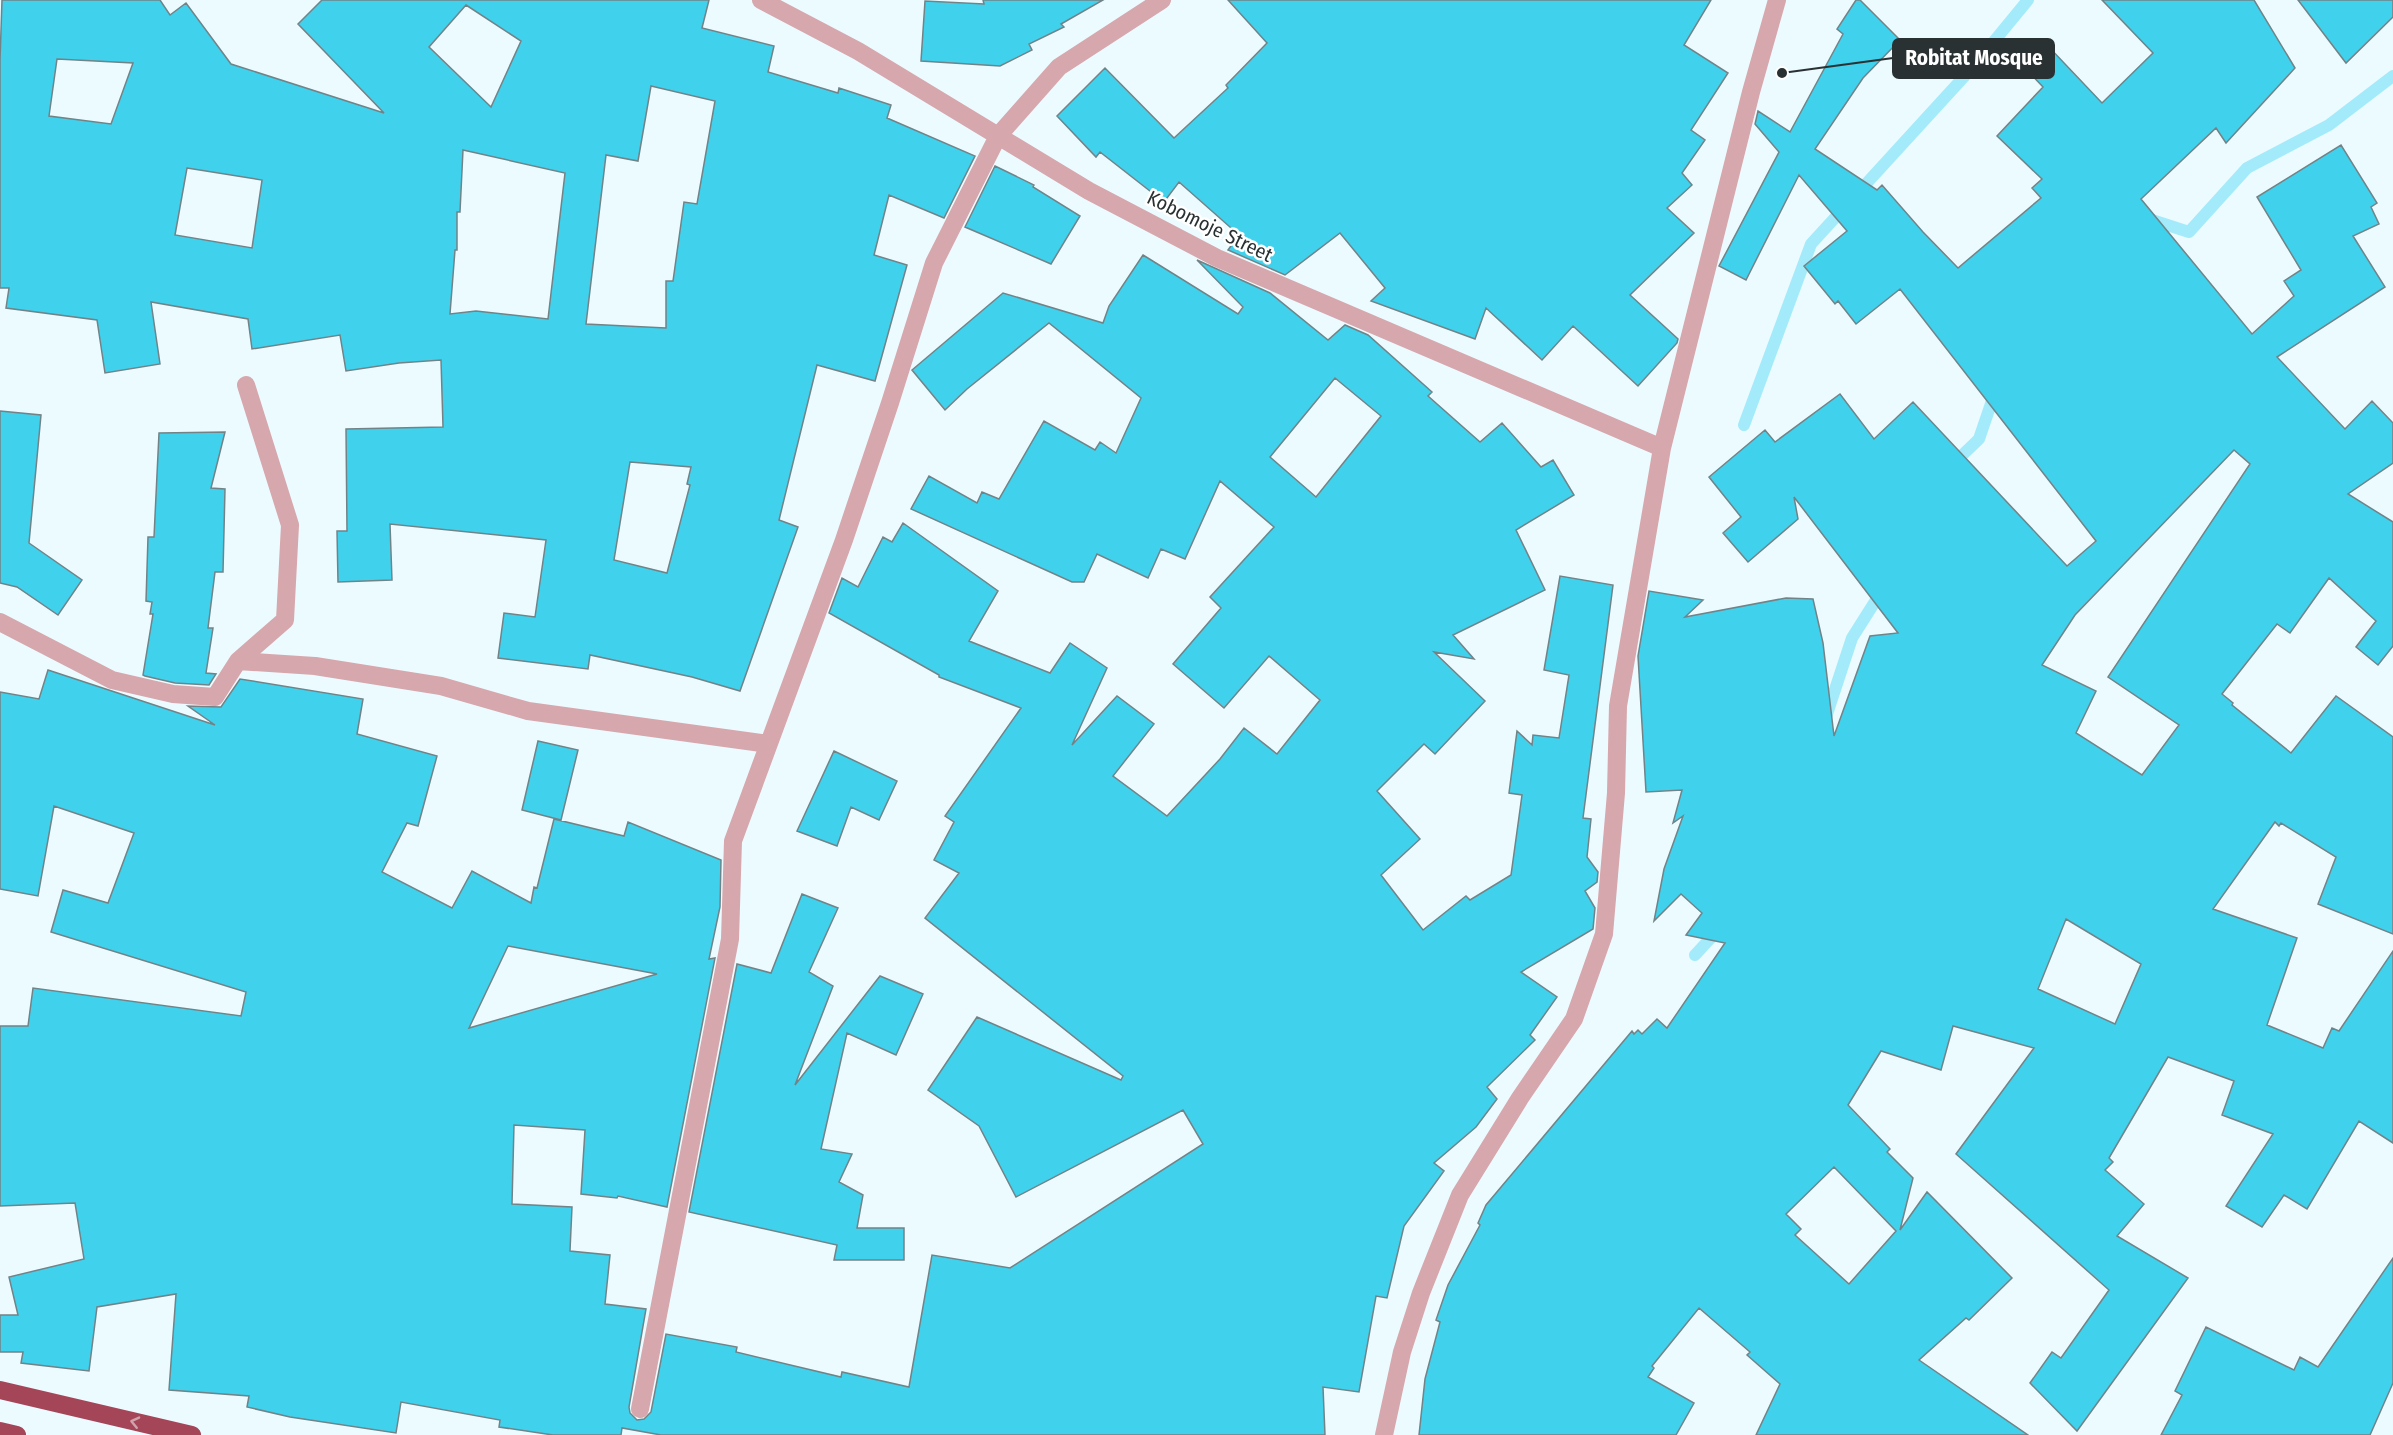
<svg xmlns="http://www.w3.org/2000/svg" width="2393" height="1435" font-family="'Fira Sans Condensed',sans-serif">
	<rect width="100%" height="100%" fill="#ecfbff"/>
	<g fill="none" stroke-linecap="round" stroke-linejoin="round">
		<path stroke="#a3ebfa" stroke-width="12" d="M2148,224L2152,220L2189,232L2247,168L2329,125L2393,76
			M1744,425L1811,244L1972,68L2028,0
			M1952,465L1979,439L1995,392
			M1825,720L1852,638L1883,589
			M1695,955L1719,929"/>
	</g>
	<path fill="#40d1ec" stroke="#728387" stroke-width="1.5" fill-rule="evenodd" d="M2,0H160L170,15L186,3L231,64L384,113L298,24L322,0H709L702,28L774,46L768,72L838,93L839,88L891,105L887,118L975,156L944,218L889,195L874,255L907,265L875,381L817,365L779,520L798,527L740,691L692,677L590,655L588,669L498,658L504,613L535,617L546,540L390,524L392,580L338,582L337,531H347L346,429L443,427L441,360L399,363L346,371L340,335L252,349L248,319L151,302L160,364L105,373L97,320L6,308L9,288H0V60ZM466,5L521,41L491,107L429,47ZM57,59L133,63L111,124L49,116ZM651,86L715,101L697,204L684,202L673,281H666V328L586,324L606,155L638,161ZM463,150L565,173L548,319L476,311L450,314L455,250H457V212H460ZM187,168L262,180L252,248L175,235ZM630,462L691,467L687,484L690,485L667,573L614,560Z
		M983,0H1103L1061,24L1064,27L1029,44L1032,50L1000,66L921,61L925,1L984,4Z
		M1228,0H1711L1684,45L1728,73L1691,130L1705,140L1682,173L1692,185L1667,208L1694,233L1630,295L1678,339L1677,343L1638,386L1573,326L1542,360L1486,308L1475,339L1371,301L1385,288L1340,233L1285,275L1228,250L1239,235L1179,182L1164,202L1100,152L1096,157L1057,116L1105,68L1174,138L1228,88L1226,85L1267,43Z
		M1856,0H1860L1900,40L1863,78L1815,149L1877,190L1882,185L1923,232L1958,268L2041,198L2032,188L2042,179L1997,136L2043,87L2026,69L2048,46L2102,103L2153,53L2102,0H2254L2295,68L2226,143L2216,128L2141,199L2252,334L2294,296L2284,281L2301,270L2257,197L2341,145L2377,203L2371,207L2379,224L2353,236L2385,287L2277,357L2345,429L2372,401L2393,423V463L2348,494L2393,522V646L2378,665L2356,647L2376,621L2329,578L2290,633L2277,624L2222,694L2233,703L2232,705L2291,753L2336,696L2393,737V934L2318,904L2336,857L2281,823L2279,826L2275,822L2213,909L2297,938L2267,1025L2323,1048L2332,1028L2339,1031L2393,951V1143L2359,1121L2307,1209L2284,1195L2262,1227L2226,1206L2273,1134L2222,1115L2234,1081L2168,1057L2109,1158L2113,1162L2105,1170L2144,1204L2117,1236L2188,1278L2077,1431L2030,1383L2052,1352L2061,1358L2109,1290L1956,1154L2034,1048L1953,1026L1941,1070L1881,1051L1848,1105L1890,1149L1887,1152L1913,1178L1900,1230L1927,1192L2012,1278L1969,1320L1966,1318L1919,1360L2028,1435H1756L1780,1384L1747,1355L1750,1352L1699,1308L1652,1366L1654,1368L1648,1377L1694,1403L1676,1435H1419L1425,1379L1440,1322L1436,1320L1448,1285L1480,1225L1478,1223L1486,1205L1632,1031L1634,1034L1638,1030L1642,1034L1657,1019L1667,1028L1725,943L1686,935L1702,913L1681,894L1654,921L1664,869L1683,816L1673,823L1682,790L1646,792L1638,656L1649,591L1703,600L1685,617L1786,598L1813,599L1823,643L1834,736L1870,636L1898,633L1794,497L1798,519L1748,562L1723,533L1741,517L1709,477L1765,430L1775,442L1840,394L1874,439L1913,402L2067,566L2096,541L1900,289L1856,324L1838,301L1835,304L1804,266L1847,231L1799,175L1746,280L1719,266L1779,152L1755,124L1758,111L1790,132L1843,34L1837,29ZM2234,450L2250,464L2108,677L2179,725L2142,775L2076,733L2096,691L2042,665L2075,615ZM2066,919L2141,964L2115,1024L2038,989ZM1834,1167L1896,1231L1849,1284L1795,1235L1801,1229L1786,1214Z
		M2298,0H2393V17L2346,63Z
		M995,166L1034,185L1033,187L1080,216L1051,264L965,227Z
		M1143,255L1238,314L1243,307L1197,260L1270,293L1328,340L1345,325L1368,335L1432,392L1428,396L1480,442L1502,423L1541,467L1553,460L1574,495L1516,530L1545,590L1453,635L1474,659L1434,652L1485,701L1435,754L1424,744L1377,791L1420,839L1381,875L1423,930L1466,896L1470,900L1511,875L1522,795L1509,793L1517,731L1532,745L1533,735L1559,738L1569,675L1544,670L1560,576L1613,585L1583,818L1591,819L1587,857L1598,872L1597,882L1585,891L1595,908L1593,929L1521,972L1557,997L1530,1035L1535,1040L1487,1087L1497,1099L1476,1127L1434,1163L1444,1171L1404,1226L1387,1298L1376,1296L1359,1392L1323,1387L1325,1435H661L622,1428L621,1435H553L499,1427L500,1420L401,1402L396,1433L290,1417L247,1407L249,1396L169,1390L176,1294L97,1307L89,1371L21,1363L23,1352H0V1315H18L9,1277L84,1259L75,1203L0,1206V1026H28L33,988L241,1016L246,992L51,932L63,890L108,903L134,833L54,806L38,896L0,889V692L39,699L48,670L215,725L188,706L221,707L240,679L363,699L357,734L437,756L418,826L407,823L382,872L452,908L472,871L531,903L534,887L537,888L554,819L624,836L628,822L721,860L720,907L709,959L715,958L667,1207L618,1196L617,1198L581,1194L585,1130L514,1125L512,1204L572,1207L570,1251L610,1255L605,1304L646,1309L629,1407L630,1413L637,1420L644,1419L651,1412L666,1334L737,1347L736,1352L841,1377L842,1372L909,1387L932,1255L1010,1268L1203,1144L1183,1110L1016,1197L979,1126L928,1090L977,1017L1121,1080L1123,1076L925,918L959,873L934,860L954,822L945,816L1021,708L939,677V675L829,613L842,578L858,587L883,537L892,542L903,523L998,591L969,641L1050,673L1070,643L1107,668L1072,745L1117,696L1154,724L1113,776L1167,816L1220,759L1244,728L1277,754L1320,700L1269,656L1224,708L1173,664L1221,608L1210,597L1274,527L1220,481L1185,559L1161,549L1148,578L1097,554L1084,582H1072L911,509L929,476L977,503L982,492L999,499L1044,421L1095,450L1100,442L1116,453L1141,398L1049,323L967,389L945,410L912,370L1003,293L1103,323L1109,306ZM1335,378L1381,416L1316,497L1270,457ZM508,946L657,974L469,1028Z
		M0,411L41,415L29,543L82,580L58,615L17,587L0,583Z
		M225,432L211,488L225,489L223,572H215L208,628H213L206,673L216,674L209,685L175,683L145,676L143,675L153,614H150L152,602L146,601L148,537H154L159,433Z
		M538,741L578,750L561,820L522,810Z
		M834,751L897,781L879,820L851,807L837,846L797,831Z
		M802,894L838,908L809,972L833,986L795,1085L880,976L923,994L896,1055L847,1033L821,1149L852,1154L839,1182L863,1195L857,1228H904V1260H834L837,1245L689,1212L737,964L771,973Z
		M2393,1258V1383L2370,1435H2161L2182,1395L2175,1391L2206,1327L2294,1370L2300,1357L2318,1367Z"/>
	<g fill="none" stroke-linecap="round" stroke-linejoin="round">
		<path stroke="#d6a7ac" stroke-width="18" d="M761,0L858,51L1089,191L1217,258L1662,448
			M0,622L112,680L173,694L215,697L238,661L285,620L290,525L246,385
			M238,661L315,666L441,686L528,711L768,744
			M640,1409L730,939L733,841L844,540L890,403L934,263L998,136L1059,67L1162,0
			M1384,1435L1402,1352L1421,1293L1460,1195L1520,1098L1574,1019L1604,934L1616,793L1618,706L1662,448L1751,92L1777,0"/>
		<path stroke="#a44658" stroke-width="18" d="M0,1390L192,1435
			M0,1431L17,1435"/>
	</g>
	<defs><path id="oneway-chevron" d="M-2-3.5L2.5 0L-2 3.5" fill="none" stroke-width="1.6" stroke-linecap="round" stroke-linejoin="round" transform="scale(1.5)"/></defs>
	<use stroke="#d2a2ac" href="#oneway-chevron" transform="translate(135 1422) rotate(-167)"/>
	<g text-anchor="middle" stroke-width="5" stroke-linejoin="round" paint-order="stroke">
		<g font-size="20" fill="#2a3133" stroke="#fff">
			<text transform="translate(1210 226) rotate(26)" y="7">Kobomoje Street</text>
		</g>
	</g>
	<path fill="none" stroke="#2a3133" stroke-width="2" d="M1782 73L1893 58"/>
	<circle fill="#2a3133" stroke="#fff" stroke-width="2" cx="1782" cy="73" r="6"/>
	<rect fill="#2a3133" stroke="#2a3133" stroke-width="2" x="1893" y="39" width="161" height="39" rx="6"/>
	<g font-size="21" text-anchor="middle" font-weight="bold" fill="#fff">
		<text x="1974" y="65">Robitat Mosque</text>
	</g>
</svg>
